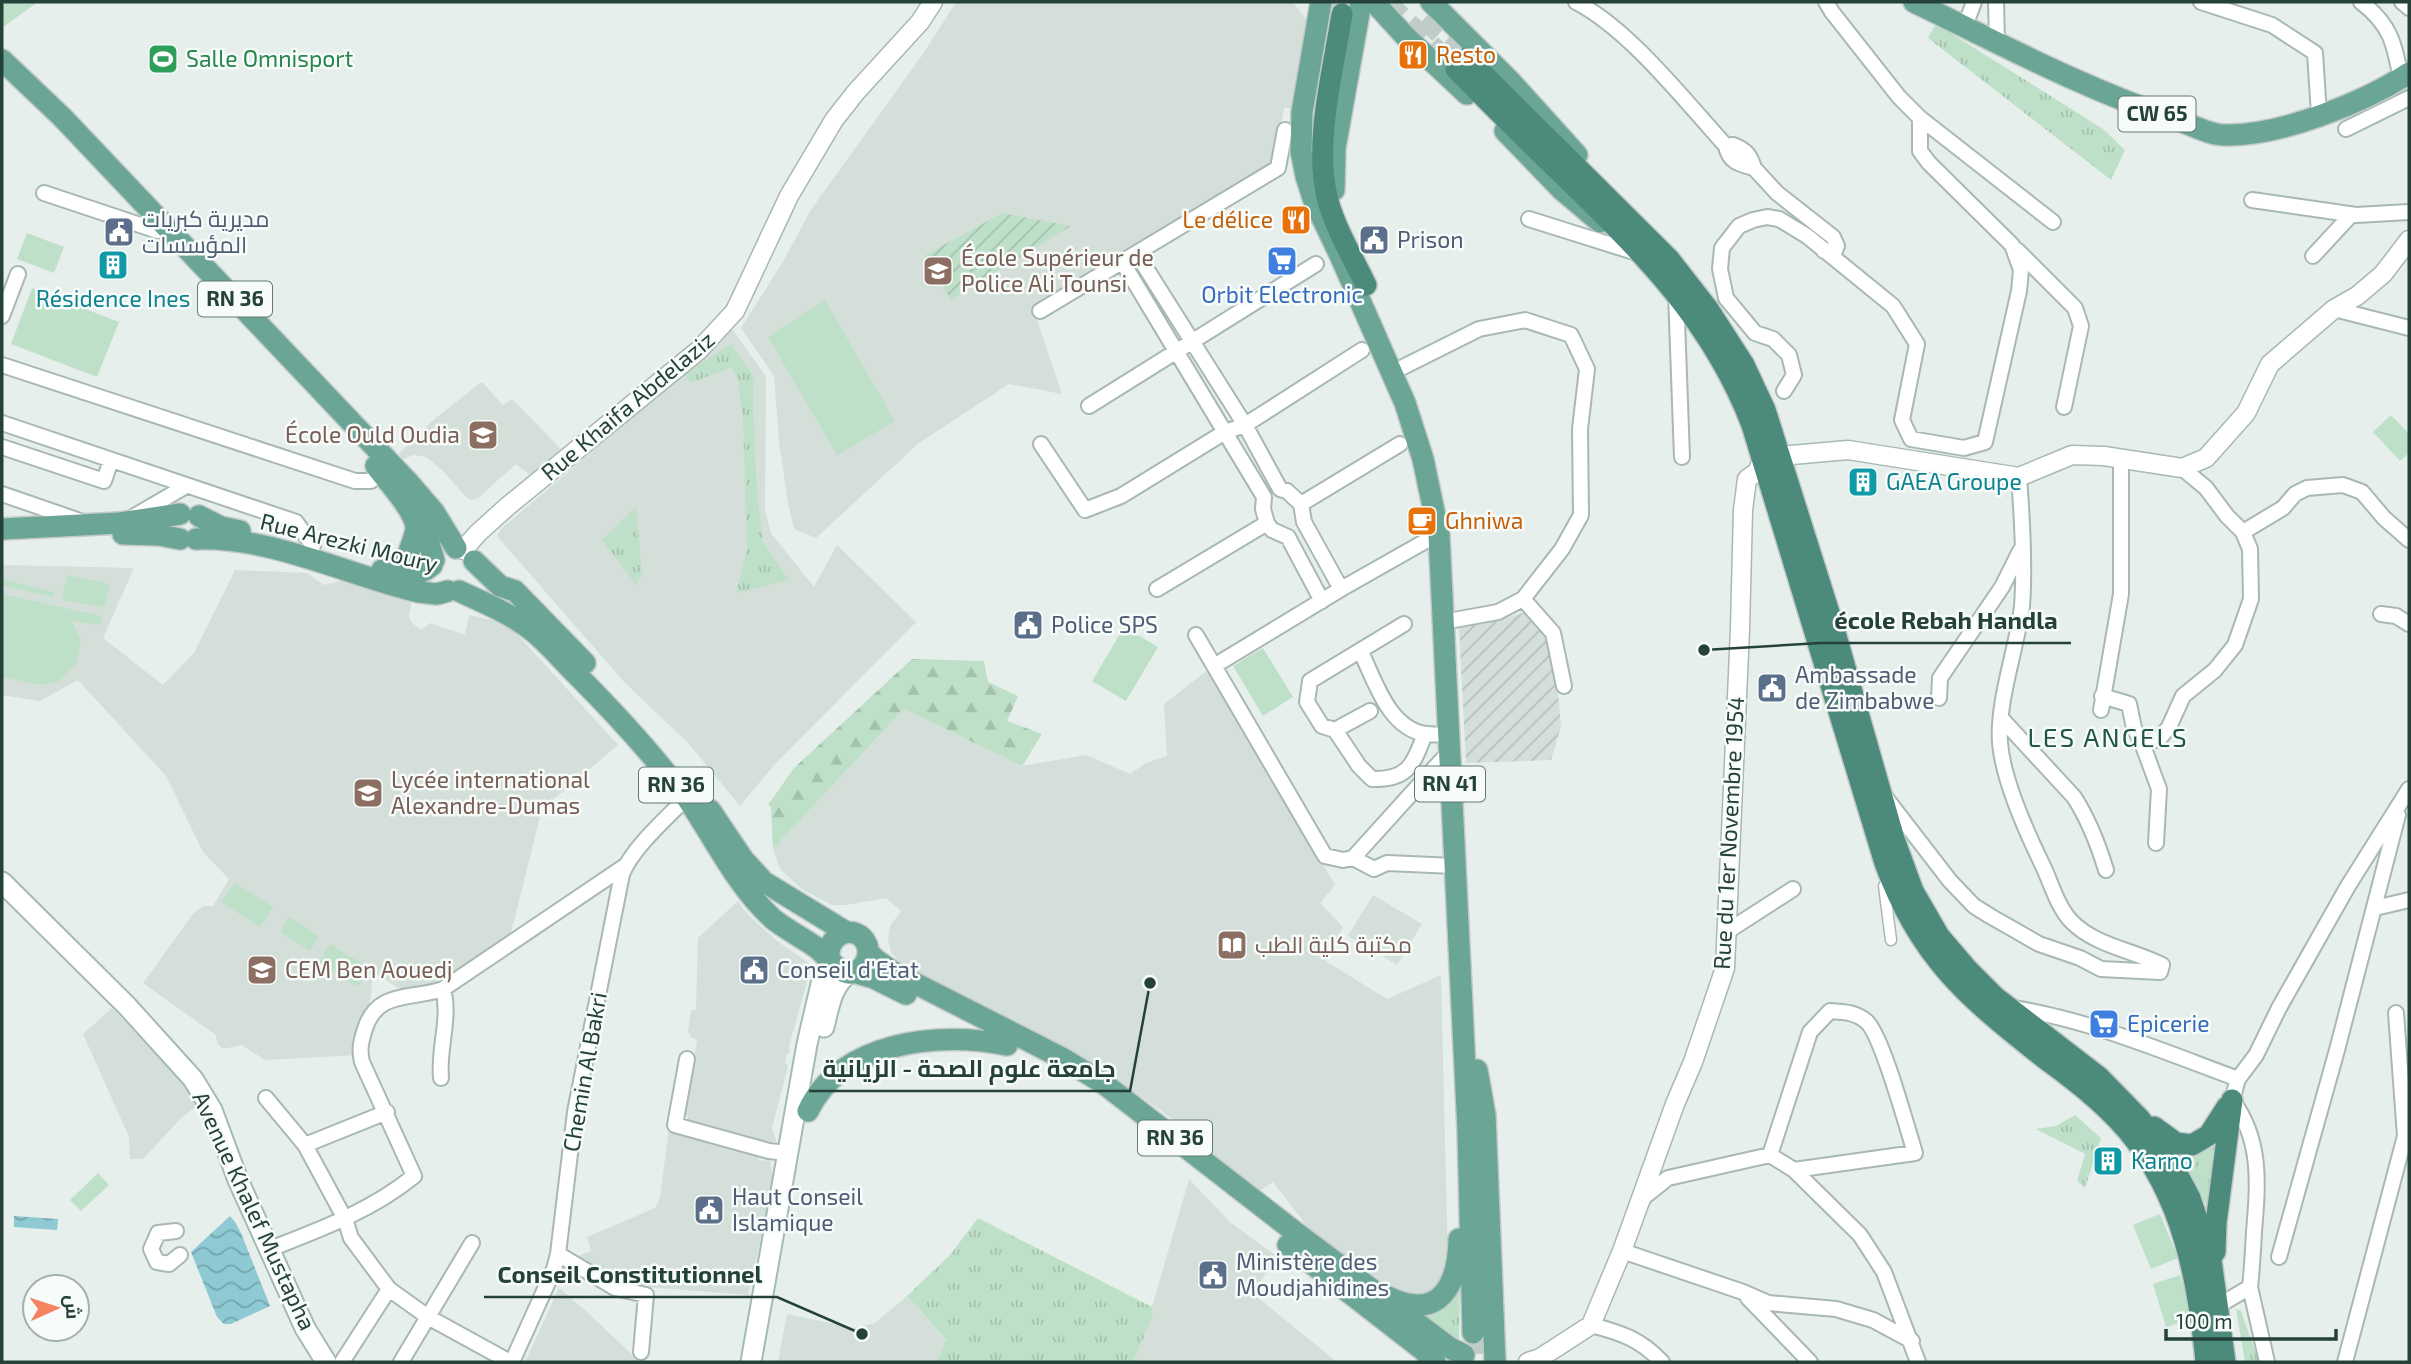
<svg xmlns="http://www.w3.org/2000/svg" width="2411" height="1364" font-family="'Exo 2',Cairo,sans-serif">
	<defs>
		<pattern id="industrial-furrows" width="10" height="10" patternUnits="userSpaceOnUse" patternTransform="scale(1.75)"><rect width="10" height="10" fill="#d4dfda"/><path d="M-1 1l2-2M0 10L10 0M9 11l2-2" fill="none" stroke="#b6c1bc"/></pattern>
		<pattern id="grass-tufts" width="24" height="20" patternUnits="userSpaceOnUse" patternTransform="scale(1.75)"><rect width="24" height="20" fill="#bfe0c8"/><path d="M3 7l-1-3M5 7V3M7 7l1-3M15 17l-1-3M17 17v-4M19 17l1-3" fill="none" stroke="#a4c1ad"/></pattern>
		<pattern id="forest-firs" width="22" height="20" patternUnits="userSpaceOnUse" patternTransform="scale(1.75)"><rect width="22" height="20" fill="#bfe0c8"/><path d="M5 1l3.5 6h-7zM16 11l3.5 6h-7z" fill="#a4c1ad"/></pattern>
		<pattern id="garden-furrows" width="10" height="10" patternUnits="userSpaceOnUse" patternTransform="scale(1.75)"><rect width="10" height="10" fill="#bfe0c8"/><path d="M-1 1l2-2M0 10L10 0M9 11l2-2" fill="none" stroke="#a4c1ad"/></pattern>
		<pattern id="water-waves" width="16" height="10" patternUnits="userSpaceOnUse" patternTransform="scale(1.75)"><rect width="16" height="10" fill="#8ec9d4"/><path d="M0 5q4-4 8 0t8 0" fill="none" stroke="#74a5ad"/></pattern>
	</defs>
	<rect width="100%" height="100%" fill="#e6efeb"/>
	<path fill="#d4dfda" d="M956,2H1293L1308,22L1292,108H1284L1274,166L1034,311L1062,394L1009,384L919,443L816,538L794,529L788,503L779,442L774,376L741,328L784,260L812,208L923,54Z
		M731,328L766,376L765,510L771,533L814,587L837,545L916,622L775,764L740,806L689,744L624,682L497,536L502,528L713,349Z
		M480,383H483L503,405L512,399L561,449L530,475L516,464L478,498L472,500L467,498L443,471L426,457L414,455L403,459L399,454L432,421Z
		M2,565L134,568L103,638L163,685L194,653L235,570L307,573L324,585L344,580L412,599L409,616L411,622L421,630L430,623L465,635L469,615L508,624L618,745L542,809L510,937L433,983L400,989L373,972L370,1003L358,1031L357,1055L265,1060L242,1045L223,1049L217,1043L216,1035L143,983L193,914L203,906H213L229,879L203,852L166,776L78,680L40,701L2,695Z
		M1210,668L1335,885L1320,903L1343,927L1326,961L1387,999L1441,975L1448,1266L1439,1285L1428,1293L1408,1295L1390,1291L1313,1234L1273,1182L1259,1191L1163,1112L1077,1054L902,965L891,952L888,941L890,926L901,911L886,898L846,905H832L803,890L780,869L773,849L904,709L1022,766L1086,755L1130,774L1146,763L1167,756L1164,704Z
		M1373,895L1422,924L1397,965L1348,936Z
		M738,901L743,909L760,926L780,943L809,963L811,968L789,1046L790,1052L787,1054L785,1062L788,1066L772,1128L776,1141L762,1144L691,1126L686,1114L697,1040L691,1037L688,1032L691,1010H696L698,938Z
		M112,1008L172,1071L200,1104L183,1116L143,1159H130L129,1137L83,1034Z
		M669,1127L759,1155V1160L770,1161L773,1177L771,1194L748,1295L633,1286L611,1281L576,1257L591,1251L587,1237L655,1208L660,1198Z
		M1189,1179L1230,1222L1278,1257L1252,1293L1337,1362H1133L1153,1316L1152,1307Z
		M559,1288L587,1312L640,1362H525Z
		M907,1296L946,1341L937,1362H778L787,1314L854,1328L875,1323Z"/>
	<path fill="url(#industrial-furrows)" d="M1526,612L1548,635L1556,672L1561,727L1551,760L1466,763L1459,626L1498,620Z"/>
	<path fill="url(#grass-tufts)" d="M1936,24L2103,129L2125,150L2111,180L1928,38Z
		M731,344L754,376L753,405L757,493L763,542L789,580L736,593L747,550L743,420L738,381L732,367L691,383L684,375Z
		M636,507L642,573L636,585L602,540Z
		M2075,1115L2101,1138L2085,1188L2077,1181L2085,1154L2036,1129L2056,1126Z
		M2222,1141L2211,1215L2180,1154L2208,1150Z
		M978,1218L1152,1307L1153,1316L1133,1362H937L946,1340L907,1296L950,1255Z
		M1460,1282L1459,1340L1455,1341L1416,1314Z
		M2236,1309L2241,1311L2259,1362H2245Z"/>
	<path fill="url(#forest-firs)" d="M912,659L984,661L988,682L1018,696L1007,721L1042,734L1022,766L904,709L773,849L771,807L768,805L794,768Z"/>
	<path fill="url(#garden-furrows)" d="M1002,213L1071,226L951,300L924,256Z"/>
	<path fill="#bfe0c8" d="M2,2H38L3,27Z
		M27,233L64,247L54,273L17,259Z
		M32,288L119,322L97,377L11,344Z
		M825,300L895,421L837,455L768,337Z
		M2391,415L2409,434V453L2400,461L2373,432Z
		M67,575L110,584L105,607L62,600Z
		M2,579L54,592L53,597L2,585Z
		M2,594L102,616L100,625L72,621L81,641L76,663L59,681L41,685L2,677Z
		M1124,627L1158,647L1126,701L1092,681Z
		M1263,648L1293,697L1263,716L1233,666Z
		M235,883L273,907L260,927L221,902Z
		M289,917L319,936L310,951L280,932Z
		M330,944L369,968L358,987L319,963Z
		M98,1173L109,1185L81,1211L70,1200Z
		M2160,1214L2178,1258L2151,1269L2133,1225Z
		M2180,1275L2194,1319L2166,1327L2153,1284Z"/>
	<path fill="url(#water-waves)" d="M14,1216L58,1219L57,1230L14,1227Z
		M230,1216L235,1222L241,1233L270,1306L231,1324H224L217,1317L191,1252Z"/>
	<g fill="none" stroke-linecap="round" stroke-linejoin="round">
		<path stroke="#bfccc8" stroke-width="21" stroke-dasharray="21 10" stroke-linecap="butt" d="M1479,1333L1480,1362"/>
		<path stroke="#bfccc8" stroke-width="21" stroke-dasharray="21 10" stroke-linecap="butt" d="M1386,2L1456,69
			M1331,12L1333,2
			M1424,19L1467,58"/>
		<g stroke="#a8b8b2" stroke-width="13">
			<path id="pedestrian" d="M1884,886L1891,940"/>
		</g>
		<g stroke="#a8b8b2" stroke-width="18">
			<path id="minor" d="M1576,2C1629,29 1685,101 1726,146
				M1996,2L1997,42
				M2201,2L2272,25L2315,53L2319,115
				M2361,2C2391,25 2394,43 2401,79
				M2402,2L2409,8
				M1965,26L1974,2
				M1920,118L2053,222
				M2346,129L2409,98
				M1733,145C1746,150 1750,155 1754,168C1739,164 1729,162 1726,146Z
				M1754,168L1777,193L1833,237L1837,246L1835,251H1824
				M44,193L158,231
				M2252,200L2356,215L2409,212
				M1529,219L1637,253
				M2017,250L2075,308L2081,326L2064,407
				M1137,254L1245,425L1280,489L1287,491L1301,504L1304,522L1341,589
				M2313,256L2351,215
				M1123,263L1264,497L1263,509L1267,523L1272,530L1288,537L1322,601
				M1676,294L1682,457
				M2334,309L2409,328
				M1040,311L1278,168L1285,130
				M2,316L18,274
				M2,365L355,481H371L375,476L376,466
				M1403,367L1479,329L1525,320L1571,335L1587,369L1580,429L1581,515L1562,549L1523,599L1498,612L1454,620
				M1784,391L1794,375L1789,355L1773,339L1755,333L1726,298L1720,269L1722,248L1739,226L1753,220L1767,217L1779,219L1807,236L1893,306L1917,344L1902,420L1911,439L1964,448L1985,442L2019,291L2021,270L2012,245L1929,163L1920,151V118L1899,97L1832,12L1826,2
				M1089,406L1316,264
				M2,423L296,522L313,546
				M1041,444L1085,510L1121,496L1225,432L1245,425L1362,350
				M2,447L104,481L111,460
				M2,494L80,521
				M1301,504L1400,444
				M133,517L186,486
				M2243,532L2283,508L2295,494L2307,488L2343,485L2362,492L2384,518L2409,540
				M1157,589L1267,523
				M1523,599L1553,633L1564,686
				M2381,614L2396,616L2409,624
				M1196,635L1325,856L1343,860L1353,858L1449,752
				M1361,652C1375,681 1389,729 1426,734C1434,735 1441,734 1448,734
				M1214,666L1341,589L1438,534
				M2102,696L2129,704L2134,728L2142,743L2159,789L2156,843
				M1939,698L1940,678L2002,587L2020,551
				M2101,710L2121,594V460
				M1370,711L1335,730L1322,726L1307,702L1310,681L1404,624
				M2001,718L2074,797C2089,820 2098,844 2106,870
				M1335,730L1359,766L1372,779C1409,780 1413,764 1425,734
				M2142,743L2159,739L2169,727L2183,696L2215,670L2235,645L2251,599L2250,549L2243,532L2227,516L2206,488L2182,468
				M1886,798L1950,881L1974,906L1990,916L2039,944L2080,958L2101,969L2160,972L2162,965C2133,950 2095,946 2071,921C2057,906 2051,882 2042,864C2026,831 2003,779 2000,743C1997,701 2017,648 2022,606C2025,567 2022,516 2019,477
				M1353,858L1374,869L1387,863L1454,866
				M2375,908L2409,900
				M1728,931L1793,889
				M2013,1008C2090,1020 2165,1052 2238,1079
				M687,1059L675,1125L769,1151L788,1153
				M441,1078C438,1048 451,1018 443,989
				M266,1098L305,1145L345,1219L351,1238L389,1289L428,1317L510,1362
				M305,1145L387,1112
				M1794,1170L1860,1235L1884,1272L1918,1362
				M1641,1203L1644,1197L1668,1178L1770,1155L1794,1170L1915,1153C1907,1128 1882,1034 1866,1021C1855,1012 1844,1012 1830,1011L1810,1032L1770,1155
				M176,1231L158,1233L151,1249L157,1262L169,1264L180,1255
				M270,1249C321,1229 371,1211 414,1176L362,1062C359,1050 361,1041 365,1029C377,990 411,1000 443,989L625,866
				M1622,1251L1743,1292L1768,1303L1836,1309L1873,1320L1912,1341
				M558,1254L615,1288L646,1295L641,1352
				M2279,1257L2337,1050L2398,815
				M2250,1287C2252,1269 2253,1251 2254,1232C2258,1184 2262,1140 2232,1100L2238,1079L2256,1055L2279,1008L2348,886L2409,789
				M1748,1298L1810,1362
				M2218,1306L2250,1287L2267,1362
				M1591,1325C1622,1333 1640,1339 1662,1362
				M342,1362L389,1289
				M401,1362L472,1243
				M512,1362L554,1269L558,1254L575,1112L622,874C633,847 666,819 687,797
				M2345,1362L2405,1136L2396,1013"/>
		</g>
		<g stroke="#a8b8b2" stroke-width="21">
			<path id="tertiary" d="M1780,456L1848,450L2019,477L2072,455L2104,456L2182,468L2206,458L2246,413L2270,364L2334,309L2357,296L2383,274L2409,240
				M463,550L478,533L508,506L699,350L735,311L789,196L834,120L856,92L920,22L933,2
				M1528,1362L1540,1358L1591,1325L1622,1251L1675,1104L1693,1062L1725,968L1740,629L1743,510L1747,479L1757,472L1763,459"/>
		</g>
		<g stroke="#a4bbb3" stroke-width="23">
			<path id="secondary" d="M2,882L127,1006L193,1079L212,1110L238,1180L305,1328L326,1362
				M824,1027C829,1007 832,983 851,972
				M751,1362L807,1044L821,984L832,963"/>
		</g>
		<g stroke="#c2cac8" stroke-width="24">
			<path id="primary" d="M1321,2L1302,112L1301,151L1306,176L1314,201L1339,253L1405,403L1423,459L1439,535L1468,1130L1473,1333
				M1374,2L1405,36L1467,94
				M1431,2L1511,82L1577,155
				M1914,2C1999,43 2084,89 2175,119C2190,124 2209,135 2225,135C2280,136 2363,103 2409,73
				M2,60L62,117L409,483L434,512L456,548
				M1505,131L1561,189L1600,222
				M1334,190L1335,148L1361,2
				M376,466C387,481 414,509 416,527C416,534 412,542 410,549C406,561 402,568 389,573
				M407,498L422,520L434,560
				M199,516L221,527L240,531
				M2,529L120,523L180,514
				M123,534L159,535L180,539
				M196,539C271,536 347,575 419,592L437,594L448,591
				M474,561L500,586L515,591L585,663
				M382,570C399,576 418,578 432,565
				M459,591C480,601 501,609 520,622C541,635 557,655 574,672C607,705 638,738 667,774C674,782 682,790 687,798C715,839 736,885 773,919C787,930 803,938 817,948C830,958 846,987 864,965C868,959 869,951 867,945C857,921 823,934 830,961
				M710,810L743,859L764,882L846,932
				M868,952L875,959L893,972L1062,1058L1103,1083L1295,1232L1450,1348L1464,1355
				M853,972L874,978L906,994
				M1477,1070L1485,1115L1495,1362
				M808,1111C841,1041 940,1031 1007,1045
				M1288,1245L1423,1350L1435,1362
				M1388,1297C1440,1322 1458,1285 1459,1239"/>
		</g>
		<g stroke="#c2cac8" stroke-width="24">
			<path id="trunk" d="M1342,14C1333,72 1313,144 1328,201C1336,230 1353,258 1366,285
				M1467,58L1669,259L1708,309L1744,365L1765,410L1832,622L1894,839L1913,891L1939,936L1968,970L1995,997L2099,1077L2140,1119L2167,1155L2190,1198L2211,1260L2225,1362
				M1456,69C1492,105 1527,141 1563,175C1642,252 1712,320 1752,425L1885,863C1919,957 1967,997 2043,1057C2073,1079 2103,1102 2127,1130C2183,1196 2198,1279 2206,1362
				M2154,1127L2176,1143L2192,1145L2209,1135L2227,1107
				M2215,1252L2216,1223L2232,1100"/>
		</g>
		<use href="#pedestrian" stroke="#fff" stroke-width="10"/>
		<use href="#minor" stroke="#fff" stroke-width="14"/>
		<use href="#tertiary" stroke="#fff" stroke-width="18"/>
		<use href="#secondary" stroke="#fff" stroke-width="19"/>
		<use href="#primary" stroke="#6aa596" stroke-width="21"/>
		<use href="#trunk" stroke="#4c8a7c" stroke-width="21"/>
	</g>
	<defs>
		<g id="restaurant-square" transform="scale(1.575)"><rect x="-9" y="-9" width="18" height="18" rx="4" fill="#e8710a" stroke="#f7fbf9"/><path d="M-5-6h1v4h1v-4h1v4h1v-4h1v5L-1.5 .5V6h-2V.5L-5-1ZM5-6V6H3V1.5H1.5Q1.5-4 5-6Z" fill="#fff"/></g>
		<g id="stadium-square" transform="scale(1.575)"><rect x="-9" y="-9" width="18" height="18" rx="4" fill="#2e9e5b" stroke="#f7fbf9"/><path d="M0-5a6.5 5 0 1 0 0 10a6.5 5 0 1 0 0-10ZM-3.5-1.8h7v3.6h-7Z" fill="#fff"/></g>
		<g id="civic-square" transform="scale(1.575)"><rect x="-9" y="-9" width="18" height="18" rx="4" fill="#5c6f8a" stroke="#f7fbf9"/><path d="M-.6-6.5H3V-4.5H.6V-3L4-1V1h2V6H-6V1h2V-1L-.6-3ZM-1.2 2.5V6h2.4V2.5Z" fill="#fff"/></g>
		<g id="supermarket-square" transform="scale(1.575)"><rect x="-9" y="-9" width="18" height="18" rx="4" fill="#3f7fe0" stroke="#f7fbf9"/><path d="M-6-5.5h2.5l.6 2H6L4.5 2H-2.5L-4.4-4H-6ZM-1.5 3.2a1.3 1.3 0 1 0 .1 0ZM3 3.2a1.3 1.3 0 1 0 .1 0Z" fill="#fff"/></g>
		<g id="building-square" transform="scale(1.575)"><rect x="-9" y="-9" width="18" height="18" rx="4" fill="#0f9aa8" stroke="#f7fbf9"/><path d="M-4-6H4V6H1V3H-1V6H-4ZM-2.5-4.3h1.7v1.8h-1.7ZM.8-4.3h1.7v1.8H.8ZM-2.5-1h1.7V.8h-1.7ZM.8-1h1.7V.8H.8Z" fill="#fff"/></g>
		<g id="university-square" transform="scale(1.575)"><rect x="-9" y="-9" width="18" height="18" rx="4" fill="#8d6e63" stroke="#f7fbf9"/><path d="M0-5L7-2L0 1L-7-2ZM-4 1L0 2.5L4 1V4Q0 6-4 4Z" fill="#fff"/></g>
		<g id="school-square" transform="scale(1.575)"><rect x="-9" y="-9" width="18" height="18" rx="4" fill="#8d6e63" stroke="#f7fbf9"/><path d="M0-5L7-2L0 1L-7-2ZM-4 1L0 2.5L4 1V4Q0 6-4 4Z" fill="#fff"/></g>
		<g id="cafe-square" transform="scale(1.575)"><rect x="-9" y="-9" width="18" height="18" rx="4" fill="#e8710a" stroke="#f7fbf9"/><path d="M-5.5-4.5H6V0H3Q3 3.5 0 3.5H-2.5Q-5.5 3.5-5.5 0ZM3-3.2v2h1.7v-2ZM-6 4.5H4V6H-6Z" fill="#fff"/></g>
		<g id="library-square" transform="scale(1.575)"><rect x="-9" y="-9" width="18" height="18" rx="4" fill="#8d6e63" stroke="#f7fbf9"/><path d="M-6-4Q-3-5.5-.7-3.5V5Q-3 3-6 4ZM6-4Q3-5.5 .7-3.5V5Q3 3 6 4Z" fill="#fff"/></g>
	</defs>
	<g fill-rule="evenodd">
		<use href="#restaurant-square" x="1413" y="55"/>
		<use href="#stadium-square" x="163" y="59"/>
		<use href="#restaurant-square" x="1296" y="220"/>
		<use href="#civic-square" x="119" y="232"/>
		<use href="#civic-square" x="1374" y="240"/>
		<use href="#supermarket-square" x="1282" y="261"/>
		<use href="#building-square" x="113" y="265"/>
		<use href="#university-square" x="938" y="271"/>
		<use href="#school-square" x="483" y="435"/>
		<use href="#building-square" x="1863" y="482"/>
		<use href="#cafe-square" x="1422" y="521"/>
		<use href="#civic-square" x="1028" y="625"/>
		<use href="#civic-square" x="1772" y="688"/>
		<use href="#school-square" x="368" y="793"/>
		<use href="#library-square" x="1232" y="945"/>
		<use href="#school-square" x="262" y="970"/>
		<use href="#civic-square" x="754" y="970"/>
		<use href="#supermarket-square" x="2104" y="1024"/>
		<use href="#building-square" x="2108" y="1161"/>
		<use href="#civic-square" x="709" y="1210"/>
		<use href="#civic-square" x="1213" y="1275"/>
	</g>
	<g text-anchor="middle" stroke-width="5" stroke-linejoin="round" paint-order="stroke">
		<g fill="#f7fbf9" stroke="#637a73" stroke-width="2">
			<rect x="2118.5" y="96.5" width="77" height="35" rx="5"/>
			<rect x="198" y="281.5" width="74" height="35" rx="5"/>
			<rect x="1415" y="766.5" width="70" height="35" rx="5"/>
			<rect x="639" y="767.5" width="74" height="35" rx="5"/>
			<rect x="1138" y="1120.5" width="74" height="35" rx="5"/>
		</g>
		<g font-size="21" font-weight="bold" fill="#24423a">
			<text x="2157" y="121">CW 65</text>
			<text x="235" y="306">RN 36</text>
			<text x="1450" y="791">RN 41</text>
			<text x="676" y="792">RN 36</text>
			<text x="1175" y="1145">RN 36</text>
		</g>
		<g font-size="23" fill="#c56008" stroke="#f7fbf9" text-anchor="start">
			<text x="1436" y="63">Resto</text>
			<text x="1273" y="228" text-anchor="end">Le délice</text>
			<text x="1445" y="529">Ghniwa</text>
		</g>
		<g font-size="23" fill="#27864d" stroke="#f7fbf9" text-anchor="start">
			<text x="186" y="67">Salle Omnisport</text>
		</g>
		<g font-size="23" fill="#4e5e75" stroke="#f7fbf9" text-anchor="start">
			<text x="142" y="227">مديرية كبريات<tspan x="142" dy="26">المؤسسات</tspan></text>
			<text x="1397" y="248">Prison</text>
			<text x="1051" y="633">Police SPS</text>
			<text x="1795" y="683">Ambassade<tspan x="1795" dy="26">de Zimbabwe</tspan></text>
			<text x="777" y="978">Conseil d'Etat</text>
			<text x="732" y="1205">Haut Conseil<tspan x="732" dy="26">Islamique</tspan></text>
			<text x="1236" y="1270">Ministère des<tspan x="1236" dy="26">Moudjahidines</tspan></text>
		</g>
		<g font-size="23" fill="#785e54" stroke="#f7fbf9" text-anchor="start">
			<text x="961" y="266">École Supérieur de<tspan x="961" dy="26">Police Ali Tounsi</tspan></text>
			<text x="460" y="443" text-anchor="end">École Ould Oudia</text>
			<text x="391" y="788">Lycée international<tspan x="391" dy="26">Alexandre-Dumas</tspan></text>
			<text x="1255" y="953">مكتبة كلية الطب</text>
			<text x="285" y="978">CEM Ben Aouedj</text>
		</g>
		<g font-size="23" fill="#366cbe" stroke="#f7fbf9">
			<text x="1282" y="303">Orbit Electronic</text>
			<text x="2127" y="1032" text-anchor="start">Epicerie</text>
		</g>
		<g font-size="23" fill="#0d838f" stroke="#f7fbf9" text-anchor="start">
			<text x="113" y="307" text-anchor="middle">Résidence Ines</text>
			<text x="1886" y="490">GAEA Groupe</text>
			<text x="2131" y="1169">Karno</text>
		</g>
		<g font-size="23" fill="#24423a" stroke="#f7fbf9">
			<text transform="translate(628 406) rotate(-40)" y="8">Rue Khaifa Abdelaziz</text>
			<text transform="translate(349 543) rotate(14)" y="8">Rue Arezki Moury</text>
			<text transform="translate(1729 833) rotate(-87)" y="8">Rue du 1er Novembre 1954</text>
			<text transform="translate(585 1072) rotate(-80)" y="8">Chemin Al Bakri</text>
			<text transform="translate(254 1211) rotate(65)" y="8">Avenue Khalef Mustapha</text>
		</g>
		<g font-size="26" letter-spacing="2" fill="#1f5548" stroke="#f7fbf9">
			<text x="2108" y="747">LES ANGELS</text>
		</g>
	</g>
	<path fill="none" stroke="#24423a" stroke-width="2.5" d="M1704 650L1820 643H2071M1150 983L1130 1091H809M862 1334L777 1297H484"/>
	<g fill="#24423a" stroke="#f7fbf9" stroke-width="2.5">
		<circle cx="1704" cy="650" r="7"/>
		<circle cx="1150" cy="983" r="7"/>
		<circle cx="862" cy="1334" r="7"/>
	</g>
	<g font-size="24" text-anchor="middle" font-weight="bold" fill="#24423a" stroke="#f7fbf9" stroke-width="5" stroke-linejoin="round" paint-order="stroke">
		<text x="1946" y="629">école Rebah Handla</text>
		<text x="969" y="1077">جامعة علوم الصحة - الزيانية</text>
		<text x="630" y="1283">Conseil Constitutionnel</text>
	</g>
	<rect width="2411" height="1364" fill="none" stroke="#24423a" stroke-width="7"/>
	<g transform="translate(56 1308) rotate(87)"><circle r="33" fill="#f7fbf9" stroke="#a3b1ad" stroke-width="2"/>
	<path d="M0-5L12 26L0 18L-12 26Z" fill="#f4845f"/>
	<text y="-10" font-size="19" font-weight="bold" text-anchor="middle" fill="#24423a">ش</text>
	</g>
	<path d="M2166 1329v10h170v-10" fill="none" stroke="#24423a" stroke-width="3.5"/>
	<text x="2176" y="1329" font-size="21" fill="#24423a" stroke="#f7fbf9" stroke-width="5" paint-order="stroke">100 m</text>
</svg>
